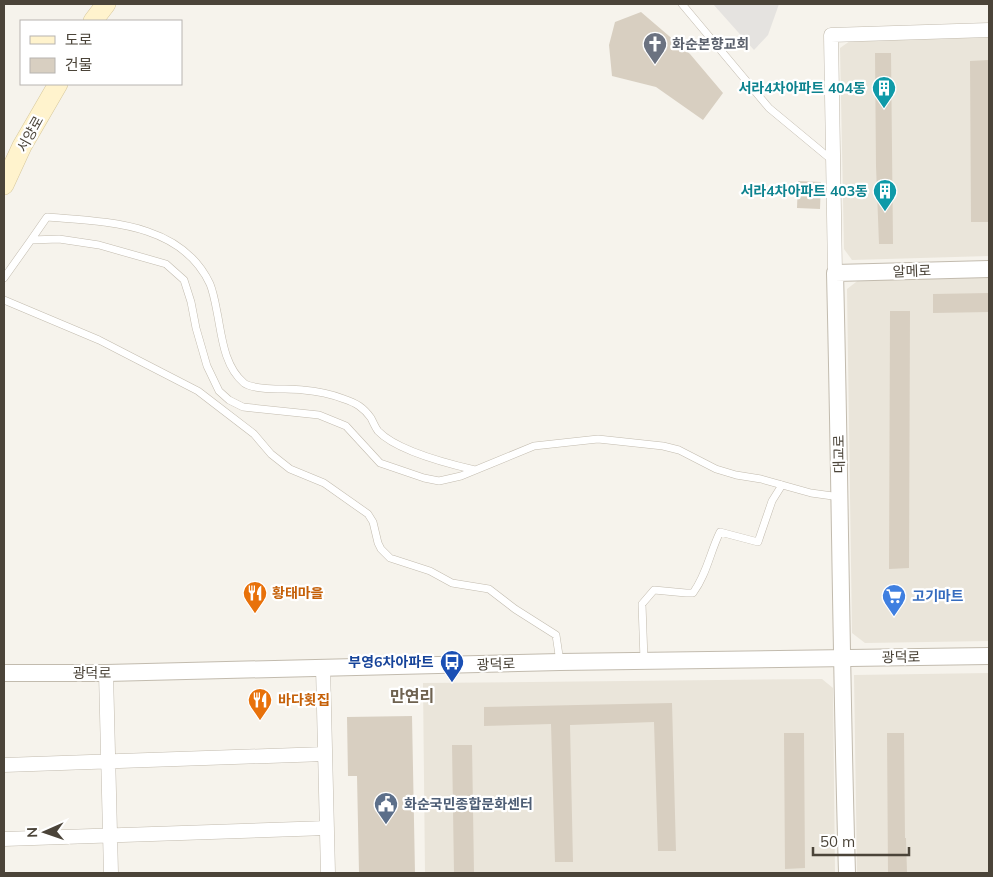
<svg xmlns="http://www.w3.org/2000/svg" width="993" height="877" font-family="Mulish,'Noto Sans KR',sans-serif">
	<rect width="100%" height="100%" fill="#f6f3ec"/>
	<path fill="#eae5da" d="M989,37V256L852,260L844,249L840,48L850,41Z
		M989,276V641L865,643L852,633L847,289L860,279Z
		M989,673V873H857L854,675Z
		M822,679L833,688L835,873H425L423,683Z"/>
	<path fill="#e5e3e0" d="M713,4H779L768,35L754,50Z"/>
	<path fill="#d8cfc1" d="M641,12L690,54L723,93L703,120L656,87L612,76L609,45L615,22Z
		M875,53H891L893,244H879L876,166Z
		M989,60V222H971L970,61Z
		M798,181L821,182L820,209L797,208Z
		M989,293V312L933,313V294Z
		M890,311H910L909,568L889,569Z
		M672,703L676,851H658L654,722L570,725L573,862H555L551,724L484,726V707Z
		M412,716L415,873H359L357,776H348L347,717Z
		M784,733H804L805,868L785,869Z
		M887,733H904L905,838H906L907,873H888Z
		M452,745H472L474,873H454Z"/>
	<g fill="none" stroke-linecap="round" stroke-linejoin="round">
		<g stroke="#c2bbae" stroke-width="8">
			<path id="service" d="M682,4L769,108L833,161
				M31,240L47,217C106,222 181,222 210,284C214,294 216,307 218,317C222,339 225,367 244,383C254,391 290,388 303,390C316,391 331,394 344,399C356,403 363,407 371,418C373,422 375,427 378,431C397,451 449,464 475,470
				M4,278L31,240L59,239L99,245L166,264L184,280L191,302L196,328L207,366L219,391L229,400L243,407L319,415L346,426L380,463L424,478L439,481L461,476L534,446L598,439L663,446L679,450L716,469L736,475L761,479L811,493L840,497
				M4,300L99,340L198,391L254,434L271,454L290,469L324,483L368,514L373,522L378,543L381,549L390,558L430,571L452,583L489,589L515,609L556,635L560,662
				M644,660L642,604L654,590L686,593H693C707,574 710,552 720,532L758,542L772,501L782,485"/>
		</g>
		<g stroke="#c2bbae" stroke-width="15">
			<path id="minor" d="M835,273L831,35L989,30
				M323,667L328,873
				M106,673L111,873
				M4,765L325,754
				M4,839L327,828"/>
		</g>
		<g stroke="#c2bbae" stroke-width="18">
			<path id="tertiary" d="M4,673H106L560,662L989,656
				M847,873C841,673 840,473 835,273L989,269"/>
		</g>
		<g stroke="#d6c79b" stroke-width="20">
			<path id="secondary" d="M93,21L106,4
				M4,185L22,146L58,84"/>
		</g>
		<use href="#service" stroke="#fff" stroke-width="7"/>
		<use href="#minor" stroke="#fff" stroke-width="14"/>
		<use href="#tertiary" stroke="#fff" stroke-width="16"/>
		<use href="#secondary" stroke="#fff3cd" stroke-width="19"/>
	</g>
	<defs>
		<g id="church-pin" transform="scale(1.25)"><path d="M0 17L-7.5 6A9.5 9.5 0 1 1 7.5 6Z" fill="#6b7280" stroke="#fff"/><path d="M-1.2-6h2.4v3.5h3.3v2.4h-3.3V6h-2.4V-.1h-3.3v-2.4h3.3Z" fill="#fff"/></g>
		<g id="building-pin" transform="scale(1.25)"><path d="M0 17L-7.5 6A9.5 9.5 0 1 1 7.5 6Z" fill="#0f9aa8" stroke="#fff"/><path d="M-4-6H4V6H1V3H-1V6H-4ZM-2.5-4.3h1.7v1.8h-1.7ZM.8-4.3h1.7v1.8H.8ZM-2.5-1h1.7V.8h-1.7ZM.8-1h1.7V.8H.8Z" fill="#fff"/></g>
		<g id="restaurant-pin" transform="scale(1.25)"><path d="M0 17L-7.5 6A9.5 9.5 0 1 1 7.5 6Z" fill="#e8710a" stroke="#fff"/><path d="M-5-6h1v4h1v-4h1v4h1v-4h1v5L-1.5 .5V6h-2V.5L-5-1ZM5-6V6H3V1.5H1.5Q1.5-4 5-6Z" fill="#fff"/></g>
		<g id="supermarket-pin" transform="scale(1.25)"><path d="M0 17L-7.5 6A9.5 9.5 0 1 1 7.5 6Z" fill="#3f7fe0" stroke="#fff"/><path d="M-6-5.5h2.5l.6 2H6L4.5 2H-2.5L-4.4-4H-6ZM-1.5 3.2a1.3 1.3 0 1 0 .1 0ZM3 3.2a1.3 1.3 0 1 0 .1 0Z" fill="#fff"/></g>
		<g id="bus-pin" transform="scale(1.25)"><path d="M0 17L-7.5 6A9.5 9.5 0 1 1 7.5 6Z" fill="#1a4fb4" stroke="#fff"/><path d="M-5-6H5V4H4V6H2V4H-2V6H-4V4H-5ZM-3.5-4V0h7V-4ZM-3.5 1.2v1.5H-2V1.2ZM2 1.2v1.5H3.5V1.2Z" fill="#fff"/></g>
		<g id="civic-pin" transform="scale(1.25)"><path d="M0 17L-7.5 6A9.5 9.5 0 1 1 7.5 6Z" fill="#5c6f8a" stroke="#fff"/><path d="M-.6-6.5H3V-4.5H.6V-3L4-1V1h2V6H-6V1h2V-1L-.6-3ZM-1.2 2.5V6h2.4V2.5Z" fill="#fff"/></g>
	</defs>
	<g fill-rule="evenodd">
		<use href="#church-pin" x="655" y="44"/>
		<use href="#building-pin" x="884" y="88"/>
		<use href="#building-pin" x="885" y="191"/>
		<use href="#restaurant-pin" x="255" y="593"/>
		<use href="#supermarket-pin" x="894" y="596"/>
		<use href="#bus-pin" x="452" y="662"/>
		<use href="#restaurant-pin" x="260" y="700"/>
		<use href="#civic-pin" x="386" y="804"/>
	</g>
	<g text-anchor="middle" stroke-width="4.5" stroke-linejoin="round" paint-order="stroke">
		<g font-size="14" font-weight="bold" fill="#5b616d" stroke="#fff" text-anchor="start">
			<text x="672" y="49">화순본향교회</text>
		</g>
		<g font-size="14" font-weight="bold" fill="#0d838f" stroke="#fff" text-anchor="end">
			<text x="866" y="93">서라4차아파트 404동</text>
			<text x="868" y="196">서라4차아파트 403동</text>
		</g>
		<g font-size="14" fill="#4b4439" stroke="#fff">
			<text transform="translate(30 134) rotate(-61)" y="5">서양로</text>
			<text transform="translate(912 271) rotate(-2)" y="5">알메로</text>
			<text transform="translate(839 454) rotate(-91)" y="5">대교로</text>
			<text transform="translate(901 657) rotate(-1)" y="5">광덕로</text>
			<text transform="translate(496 664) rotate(-2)" y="5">광덕로</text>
			<text x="92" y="678">광덕로</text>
		</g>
		<g font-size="14" font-weight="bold" fill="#c56008" stroke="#fff" text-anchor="start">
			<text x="272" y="598">황태마을</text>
			<text x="278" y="705">바다횟집</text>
		</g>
		<g font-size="14" font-weight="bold" fill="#366cbe" stroke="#fff" text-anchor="start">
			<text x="912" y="601">고기마트</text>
		</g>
		<g font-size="14" font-weight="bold" fill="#164399" stroke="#fff" text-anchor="end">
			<text x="434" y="667">부영6차아파트</text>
		</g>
		<g font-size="14" font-weight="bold" fill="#4e5e75" stroke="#fff" text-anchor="start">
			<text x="404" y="809">화순국민종합문화센터</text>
		</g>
		<g font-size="16" font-weight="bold" fill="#6e6250" stroke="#fff">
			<text x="412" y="702">만연리</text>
		</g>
	</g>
	<rect width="993" height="877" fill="none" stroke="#4b4439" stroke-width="10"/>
	<rect x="20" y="20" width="162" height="65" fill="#ffffff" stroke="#b7b4b0"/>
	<rect x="30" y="36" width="25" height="8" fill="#fff3cd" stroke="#b7b4b0"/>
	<text x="65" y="45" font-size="15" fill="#4b4439">도로</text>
	<rect x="30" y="58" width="25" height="15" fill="#d8cfc1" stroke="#b7b4b0"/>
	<text x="65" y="70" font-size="15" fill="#4b4439">건물</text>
	<g transform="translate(45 832) rotate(268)" stroke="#ffffff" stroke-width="4" paint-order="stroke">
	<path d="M0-4L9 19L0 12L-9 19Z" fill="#4b4439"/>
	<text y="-8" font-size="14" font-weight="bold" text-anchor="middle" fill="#4b4439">N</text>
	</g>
	<path d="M813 847v8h96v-8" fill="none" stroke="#4b4439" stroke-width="2.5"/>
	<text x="820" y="847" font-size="15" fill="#4b4439" stroke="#ffffff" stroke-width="4" paint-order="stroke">50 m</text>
</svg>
